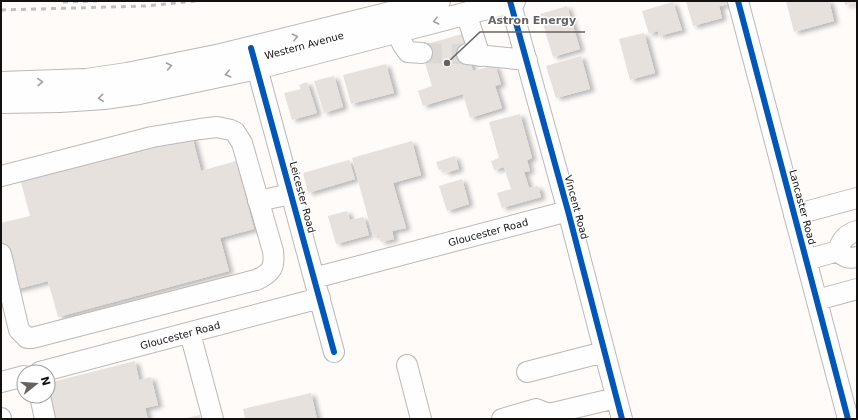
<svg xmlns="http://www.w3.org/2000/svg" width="858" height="420" font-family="'DejaVu Sans',sans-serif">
	<defs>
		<filter id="shadow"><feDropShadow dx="4.5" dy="2.5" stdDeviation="2" flood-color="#0004"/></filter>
	</defs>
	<rect width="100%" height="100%" fill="#fefbf9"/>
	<path fill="#e7e1de" filter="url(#shadow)" d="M686,1H728V4L719,6L722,18L693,26Z
		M786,1H829L834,21L794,32Z
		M844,1H857V2L845,5Z
		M673,2L682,30L659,36L658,31L649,34L642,11Z
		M567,6L580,49L553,57L540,14Z
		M644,33L655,73L630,80L619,39Z
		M462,34L473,71L495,65L501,84L495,86L502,108L470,118L463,94L423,106L418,91L432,86L420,46Z
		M581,56L590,89L556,98L546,66Z
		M386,64L394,93L351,104L343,75Z
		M334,76L343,107L324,113L314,81Z
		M307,82L317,113L292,120L284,93L301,89L299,85Z
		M520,114L532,158L527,160L530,171L524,172L529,188L538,186L541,197L502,208L497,193L511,189L504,167L494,170L491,161L499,158L489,122Z
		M192,136L201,171L236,161L254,229L220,238L229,271L58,317L48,281L14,290L1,241V223L30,216L21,182Z
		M412,141L421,175L393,183L406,228L392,231L394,239L381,242L379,235L373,236L352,158Z
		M455,156L459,169L445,173L444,169L439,170L436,162Z
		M349,160L355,179L308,193L303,173Z
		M462,179L469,204L447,211L439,186Z
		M347,211L350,220L364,217L369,235L336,244L328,216Z
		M135,361L139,380L151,377L158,405L145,408L148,419H52L48,396V383Z
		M311,393L317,419H245L243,409Z
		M200,415L201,419H186V418Z"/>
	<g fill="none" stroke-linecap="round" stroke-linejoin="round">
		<path stroke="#dbd8d6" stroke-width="20" stroke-dasharray="20 10" stroke-linecap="butt" d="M422,53L467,54"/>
		<g stroke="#bbb8b7" stroke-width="22">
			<path id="minor" d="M510,1L568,211L622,419
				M738,1L848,419
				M466,13L480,56
				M396,31L403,45L408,52L422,53
				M253,53L334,352
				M467,54L527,60
				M1,176L152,137L200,129L217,127L231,130L235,132L242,143L273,251C275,267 272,273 256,280L32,338H27L19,330L1,254
				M258,201L291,194
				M794,215L857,198
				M838,251C841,240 846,234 857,231
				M838,251C844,257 848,259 857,257
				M806,260L838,251
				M314,278L568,211
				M817,300L857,289
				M190,333L213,419
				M407,365L421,419
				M40,372L320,298
				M527,372L604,352
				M1,382L24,376
				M40,396L45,419
				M1,418V419
				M502,419L536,409L549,414L616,398"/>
		</g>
		<g stroke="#bbb8b7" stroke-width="24">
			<path id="major" d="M1,83L86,80L127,74L221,55L439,1
				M1,102L60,101L104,98L139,93L257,68L514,1"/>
		</g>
		<use href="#minor" stroke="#fffefe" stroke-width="20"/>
		<use href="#major" stroke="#fffefe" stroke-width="22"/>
		<path stroke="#c1c0c0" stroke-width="3" stroke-dasharray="5 5" stroke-linecap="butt" d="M63,2L97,1
			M1,10L145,6L197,1"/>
		<g stroke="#fff" stroke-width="8">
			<path id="cycleway" d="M510,1L568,211L622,419
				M738,1L848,419
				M251,48L334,352"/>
		</g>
		<use href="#cycleway" stroke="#0057b8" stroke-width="6"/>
	</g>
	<defs><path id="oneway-chevron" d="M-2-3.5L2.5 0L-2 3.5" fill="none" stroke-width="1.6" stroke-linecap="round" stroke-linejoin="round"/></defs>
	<g stroke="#a19f9f">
		<use href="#oneway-chevron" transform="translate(436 21) rotate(166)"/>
		<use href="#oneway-chevron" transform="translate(295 37) rotate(-14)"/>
		<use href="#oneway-chevron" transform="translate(169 66) rotate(-11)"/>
		<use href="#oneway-chevron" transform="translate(228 74) rotate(167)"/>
		<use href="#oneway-chevron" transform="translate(40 82) rotate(-1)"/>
		<use href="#oneway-chevron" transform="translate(101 98) rotate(175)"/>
	</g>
	<g text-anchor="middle" stroke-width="3" stroke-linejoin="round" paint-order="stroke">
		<g font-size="10" fill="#131110" stroke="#fff">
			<text transform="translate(304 45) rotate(-15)" y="4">Western Avenue</text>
			<text transform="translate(303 197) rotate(75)" y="4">Leicester Road</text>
			<text transform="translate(577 207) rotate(75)" y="4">Vincent Road</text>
			<text transform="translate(803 207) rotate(75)" y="4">Lancaster Road</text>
			<text transform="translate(488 232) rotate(-15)" y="4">Gloucester Road</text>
			<text transform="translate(180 335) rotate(-15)" y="4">Gloucester Road</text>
		</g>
	</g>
	<path fill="none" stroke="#656362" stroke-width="1.5" d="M447 63L480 32H585"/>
	<circle fill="#656362" stroke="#fff" stroke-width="1.5" cx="447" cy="63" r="4"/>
	<g font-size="11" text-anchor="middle" font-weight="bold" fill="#656362" stroke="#fff" stroke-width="3" stroke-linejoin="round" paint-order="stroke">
		<text x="532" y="24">Astron Energy</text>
	</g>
	<rect width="858" height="420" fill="none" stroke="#131110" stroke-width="4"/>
	<g transform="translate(36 384) rotate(73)"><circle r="19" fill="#ffffff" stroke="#a1a09f"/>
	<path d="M0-3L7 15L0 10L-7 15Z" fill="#656362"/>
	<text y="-6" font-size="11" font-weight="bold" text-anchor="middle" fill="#131110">N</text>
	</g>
</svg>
